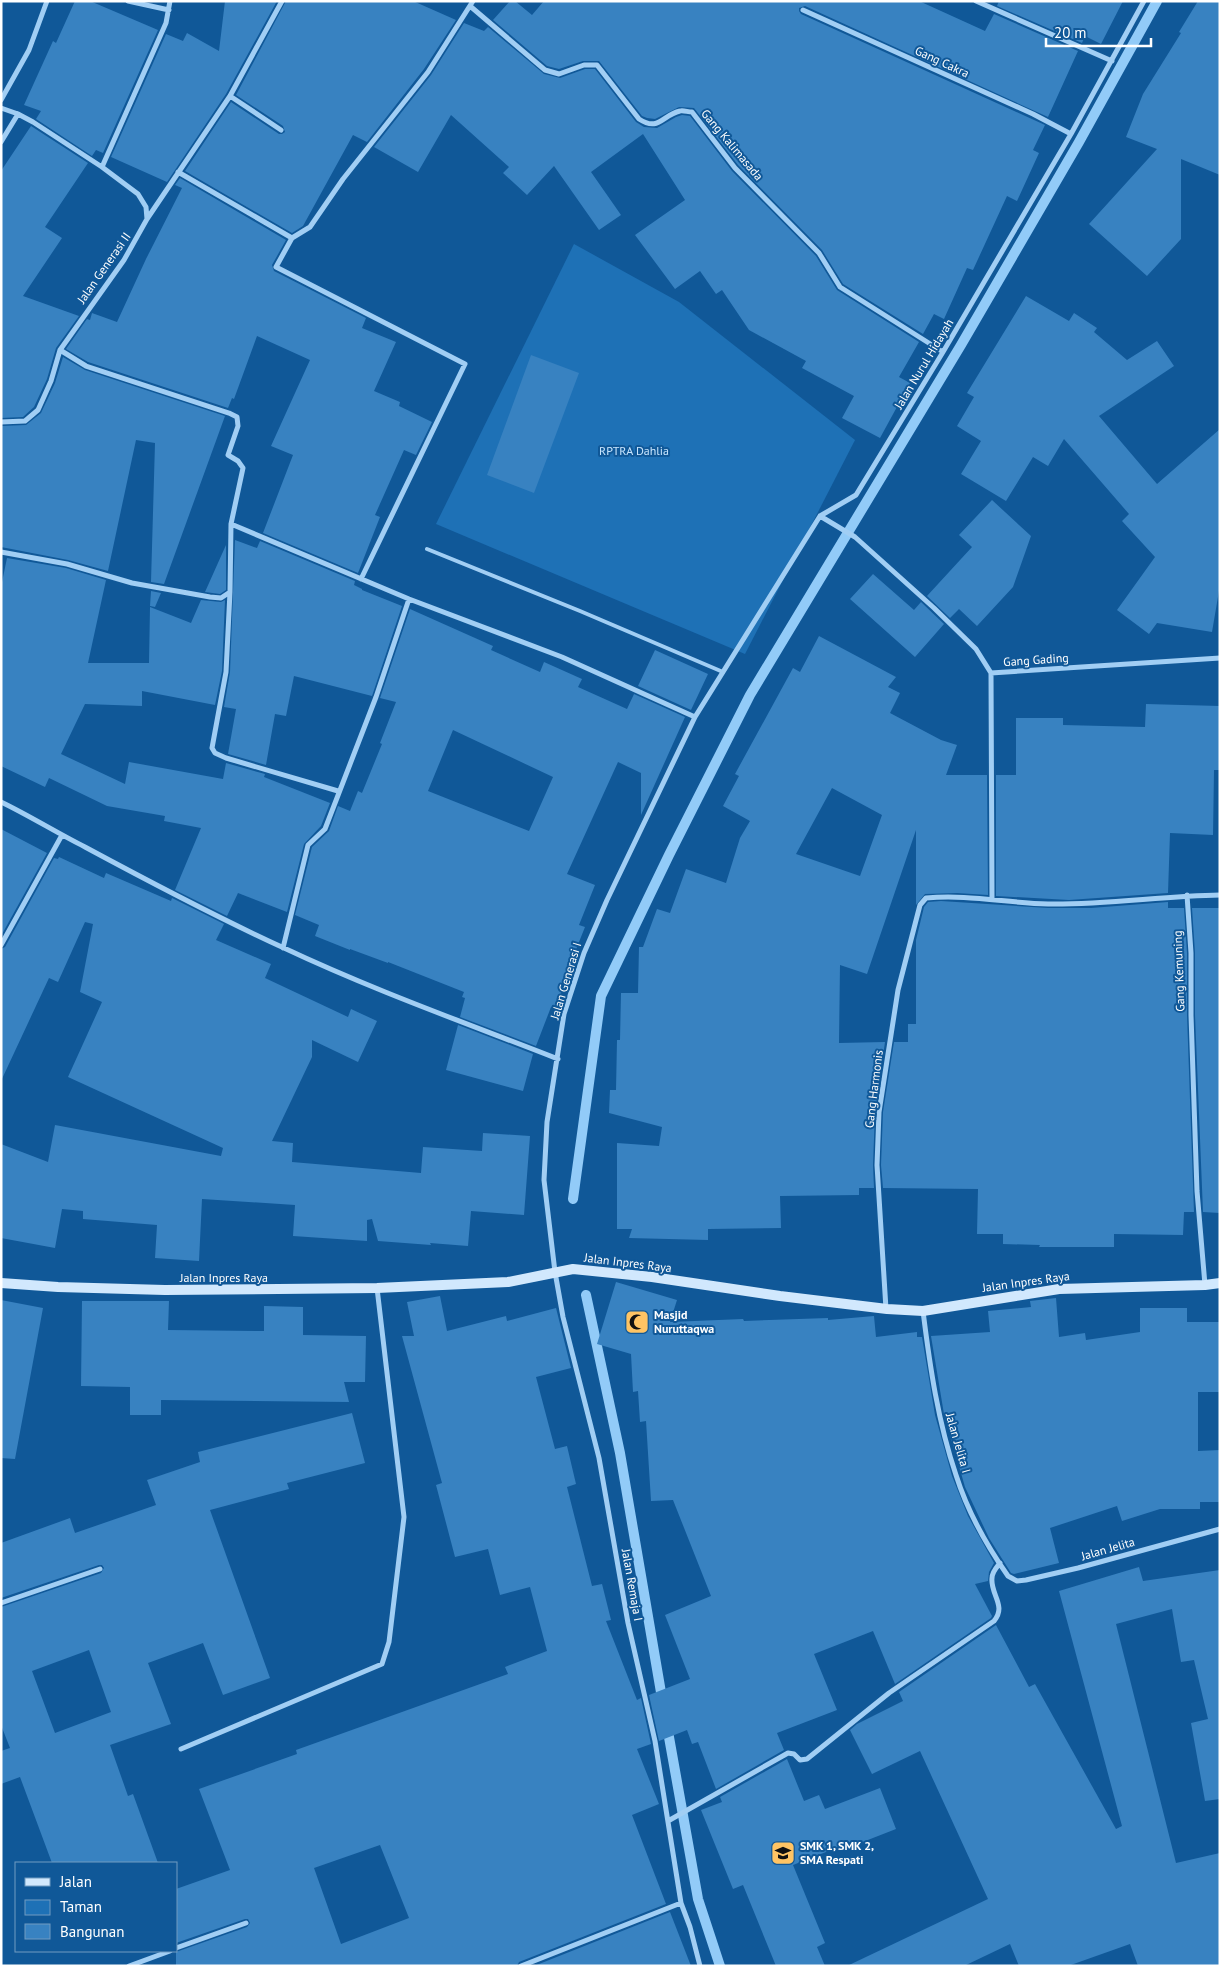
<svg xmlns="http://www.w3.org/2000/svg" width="1221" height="1967" font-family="'PT Sans',sans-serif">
	<rect width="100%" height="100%" fill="#105898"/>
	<path fill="#1e71b6" d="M574,244L679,302L855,440L745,654L436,524Z"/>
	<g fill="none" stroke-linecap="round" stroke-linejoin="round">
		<path stroke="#92cbf8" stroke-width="10" d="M573,1199L601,996L669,855L750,695L961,345L1079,142L1157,1
			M586,1295L620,1453L663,1704
			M667,1726L698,1899L720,1966"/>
	</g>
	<path fill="#3882c1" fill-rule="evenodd" d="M75,1H90L158,30L103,153L96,150L92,156L36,119L41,111L24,105L53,41L56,43Z
		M225,1H277L226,94L167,182L111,157L166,34L183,41L187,33L219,51Z
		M286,1H413L456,20L424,69L367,142L353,135L303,226L292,233L185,171L231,102L279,134H282L285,132L283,126L236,95Z
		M510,1H515L532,15L544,1H919L985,31L994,14L1078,51L1048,117L805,6L799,8V11L801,14L1045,125L1033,150L1039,153L1017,201L1007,196L973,270L967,268L944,319L934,314L923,334L843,284L822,250L738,165L694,108L679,107L655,119L647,118L642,116L599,61H583L559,69L547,66L493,20Z
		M999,1H1123L1101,44L1085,36L1082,43L997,6Z
		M1198,1H1220V175L1181,159V239L1147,276L1089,224L1157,149L1126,137L1143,94L1181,33L1179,32Z
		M464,23L484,31L488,27L544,74L560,78L585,69H595L636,122L644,127L657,128L676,117L682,115L690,116L732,171L816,256L837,290L919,342L899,377L910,383L880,438L842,418L854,396L802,368L806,361L749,330L722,290L716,294L700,271L675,289L635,235L685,200L643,134L591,172L621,215L599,230L554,166L527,195L503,173L509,167L451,115L418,172L374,147L431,75Z
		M31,126L88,163L45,227L62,238L23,296L79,316L56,348L47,379L34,407L23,417L1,418V171Z
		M180,178L286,240L272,265L274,271L366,318L362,328L396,342L374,391L400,402L399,406L432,422L416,455L404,450L375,515L380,517L358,573L263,533L293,455L271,446L310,360L257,336L234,399L232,398L228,408L88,362L66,349L87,319L90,320L92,313L117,322L146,259L182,188L175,185Z
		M1026,296L1069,321L1074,313L1097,328L1094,332L1127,360L1157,341L1174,366L1099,416L1157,484L1220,429V585L1212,632L1157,623L1149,634L1117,610L1155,557L1122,521L1129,514L1064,439L1048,466L1033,457L1006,501L961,474L981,441L957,426L974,397L967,393Z
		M531,355L579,373L534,493L487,475Z
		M63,357L85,370L225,416L164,584L151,582L155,443L136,440L108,571L68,560L1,547V426L26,425L41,413L55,383Z
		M992,500L1031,536L1013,587L977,626L959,609L950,618L927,596L972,547L959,535Z
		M235,540L257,548L260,541L355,581L354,585L362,589V590L402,606L372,696L294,676L286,716L275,714L266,765L228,754L236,709L224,707L230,672Z
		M226,545V590L220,594L205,592Z
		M7,558L66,568L106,580L88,663H149L150,607L191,623L201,600L221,602L225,600L222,671L215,705L142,691V706L85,704L61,754L125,784L129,762L223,779L226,763L265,774L264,777L330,803L321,826L304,844L287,912L238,893L227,916L175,890L201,828L164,821L165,816L107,806L49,778L45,787L1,766V587Z
		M873,574L914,610L921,602L944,624L915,657L850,599Z
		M151,591L161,593L155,607L150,606Z
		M410,609L493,646L491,650L540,672L544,662L582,679L578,687L627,709L634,694L685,717L641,815V773L618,762L567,874L595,885L579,925L585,927L569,967L571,968L555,1009L551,1007L536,1046L460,1017L465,998L462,997L464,992L388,962V963L350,949V950L315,936L319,925L295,915L312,847L329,831L338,806L350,811L358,791L362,793L382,744L380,743L396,702L380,698ZM453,730L553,777L529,831L428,791Z
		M819,636L896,677L888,687L900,693L890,713L941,740L957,745L946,775H987L988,895L957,893L925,894L916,905V830L867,974L840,965L839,1043L885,1042L875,1112L873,1165L874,1188H859V1195L780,1196L781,1228L708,1229V1240L629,1238L632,1229H617V1143L659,1146L662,1127L609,1113L610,1090H616L617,1040H620L621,993H638L639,947H643L657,909L670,913L686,869L726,883L740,838L750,821L723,806L739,776L735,774L793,668L800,672ZM832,788L882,815L860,876L796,854Z
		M655,650L708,674L691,710L638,686Z
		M1146,704L1220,706V770H1214L1213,835L1170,833L1168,893L1069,900L996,896V775H1016V718H1063V725L1145,727Z
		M1,829L47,853L1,936Z
		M59,857L104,878L106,873L171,901L172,898L224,924L216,940L271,964L265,978L348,1017L351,1009L377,1021L358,1062L312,1040V1057L272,1141L293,1143L292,1162L421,1173L423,1147L482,1151L483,1133L530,1136L524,1215L471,1211L468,1246L430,1243L431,1245L378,1241L372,1219L367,1220V1241L293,1236L295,1205L202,1199L199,1261L155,1258L157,1225L83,1219V1211L62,1209L55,1248L1,1238V1144L48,1162L55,1125L221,1156L223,1148L68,1077L102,1002L80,992L93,924L85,922L58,982L49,978L1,1081V949L5,947L54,858L58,859Z
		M941,901L1048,908H1091L1168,902V908H1184L1187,953V1015L1194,1212H1184L1183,1235L1114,1234V1247H1039L1040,1245L1003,1244V1234H977L978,1189L883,1188L881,1165L883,1112L894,1042H908V1024H916V940L924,907L928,902Z
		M1192,908H1220V1213L1203,1212L1195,1015V953Z
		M458,1025L533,1054L523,1091L446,1070Z
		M616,1282L677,1300L670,1322L743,1319L744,1321L828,1318V1320L874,1316L876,1337L917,1332V1337H922L935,1415L952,1476L968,1516L994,1563L989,1572L988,1581L975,1584L992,1616L991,1618L895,1684L873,1631L814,1654L837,1710L777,1733L784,1750L716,1789L698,1742L692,1744L687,1730L659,1741L649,1695L690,1679L665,1615L711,1596L673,1500L651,1501L646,1421L640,1422L638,1391L633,1392L631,1354L597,1344Z
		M440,1296L447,1331L506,1316L507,1321L556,1308L571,1368L536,1377L555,1449L567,1446L576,1484L567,1487L592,1586L602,1584L611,1620L606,1621L637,1700L641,1698L651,1744L637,1749L659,1804L632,1815L666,1904L519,1962L517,1966H176V1952L247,1927L250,1923L248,1919H245L176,1943V1889L230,1870L199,1789L297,1754L296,1750L508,1674L505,1667L547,1651L530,1587L500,1595L488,1549L455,1557L436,1485L442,1483L402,1336H414L407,1302ZM380,1845L409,1918L341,1944L314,1868Z
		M1056,1298L1059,1337L1085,1333L1086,1340L1140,1332V1308H1187V1322H1220V1392H1198V1451L1220,1450V1502H1200V1509H1160L1122,1521L1117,1506L1050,1528L1059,1563L1014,1574L1011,1573L989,1538L965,1487L944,1414L931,1336L990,1332L988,1311L1031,1307L1030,1301Z
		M1,1300L43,1308L15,1459L1,1458Z
		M82,1301H169L168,1330L264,1331V1306L303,1307V1335L366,1336L365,1382H344L349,1402L161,1400V1415H130V1387L81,1386Z
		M352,1413L365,1463L287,1483L289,1489L210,1510L270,1678L223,1695L203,1643L148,1663L171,1724L110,1745L128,1796L133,1794L158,1863H52L20,1777L1,1784V1751L10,1748L1,1725V1607L101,1573L104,1568L102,1565H99L1,1598V1543L70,1518L75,1533L156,1505L147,1480L200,1462L198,1452ZM89,1650L111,1712L55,1733L32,1671Z
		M1139,1567L1143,1581L1220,1570V1799L1205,1801L1191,1723L1208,1719L1194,1660L1181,1662L1172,1609L1116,1624L1176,1863L1220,1853V1966H1138L1130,1944L1068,1966H1019L1010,1944L964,1966H847L988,1899L920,1751L872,1774L850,1730L857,1724L903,1701L899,1692L996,1625L1029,1687L1035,1684L1116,1829L1122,1826L1059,1591Z
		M787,1759L804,1801L819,1795L825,1809L880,1788L896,1829L855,1845L854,1841L793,1865L825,1943L817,1947L825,1966H776L743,1885L733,1889L701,1810L722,1802L720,1797Z
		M670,1912L691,1966H534Z"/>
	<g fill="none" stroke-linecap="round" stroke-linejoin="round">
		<path stroke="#a1cef4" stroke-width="4" d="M427,549L580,611L723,672"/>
		<path stroke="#a1cef4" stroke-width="5" d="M128,1L169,10
			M976,1L1112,61
			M470,6L545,70L559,74L584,65H597L639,119C659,132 662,115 680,111C683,110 688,112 692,112L735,168L819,253L840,287L943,352
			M803,10L1033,114L1071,134
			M230,96L281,130
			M1,100L29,50L47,1
			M1,108L18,114L33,122L102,167L138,194L146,207L147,219L124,260L60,350L51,381L38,410L25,421L1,422
			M1,142L18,114
			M102,167L166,23L170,1
			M178,172L292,238L276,267L465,364L361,579
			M147,219L230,96L282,1
			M292,238L310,227L343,179L428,72L473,1
			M820,516L855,537L934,608L976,649L991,673L992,900
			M231,524L409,599L562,657L695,717
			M1,552L67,564L132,583L210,597L221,598L230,592L231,524L243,468L238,461L228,455L238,426L237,417L229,413L86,366L60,350
			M230,592L226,672L212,748L215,753L226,758L338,791
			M991,673L1220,658
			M1,802C30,816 57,833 85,847C150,882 216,917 284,948C373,990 466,1023 558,1059
			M1187,895L1191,953V1015L1197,1191L1205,1285
			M1,945L62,835
			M283,948L308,845L325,829L376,697L409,599
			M886,1309L877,1165L879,1112L898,990L920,905L926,898C967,894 1007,903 1048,904C1105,905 1162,896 1220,895
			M923,1311C930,1367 938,1422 956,1475C967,1510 987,1546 1008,1576L1017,1581L1026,1580L1078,1568L1220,1529
			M1,1603L100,1569
			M181,1749L382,1664L389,1642L404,1517L377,1288
			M668,1821L788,1753L794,1754L800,1760L807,1759L889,1693L994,1621C1007,1606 990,1594 992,1578C992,1572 996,1568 1000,1563
			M176,1948L246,1923
			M129,1966L170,1951
			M521,1966L681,1903
			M700,1966L690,1927L681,1903L655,1741L628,1623L599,1458L563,1317L555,1272L544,1180L547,1122L564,1014L584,953L607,900L695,717L820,516L856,495L943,352L1071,134L1144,1"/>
		<path stroke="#d1e8fd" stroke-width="10" d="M1,1283L58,1287L165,1290L377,1288L508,1282L573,1269L652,1277L780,1296L887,1309L923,1311L1059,1289L1205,1285L1220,1283"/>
	</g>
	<defs>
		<g id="mosque-square" transform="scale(1.25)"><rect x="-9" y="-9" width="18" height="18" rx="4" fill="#ffc464" stroke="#105898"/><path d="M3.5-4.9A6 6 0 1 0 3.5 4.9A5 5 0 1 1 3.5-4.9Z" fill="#111"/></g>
		<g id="school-square" transform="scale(1.25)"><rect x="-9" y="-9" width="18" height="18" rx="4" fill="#ffc464" stroke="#105898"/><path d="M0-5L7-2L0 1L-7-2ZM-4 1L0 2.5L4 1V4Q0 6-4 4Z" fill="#111"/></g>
	</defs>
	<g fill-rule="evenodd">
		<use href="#mosque-square" x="637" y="1322"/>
		<use href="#school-square" x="783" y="1853"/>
	</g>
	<g text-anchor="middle" stroke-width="4" stroke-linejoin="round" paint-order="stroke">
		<g font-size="12" fill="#fff" stroke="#105898">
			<text transform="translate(942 62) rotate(25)" y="4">Gang Cakra</text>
			<text transform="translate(732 145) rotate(50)" y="4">Gang Kalimasada</text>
			<text transform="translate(104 268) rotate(-55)" y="4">Jalan Generasi II</text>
			<text transform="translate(924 364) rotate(-59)" y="4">Jalan Nurul Hidayah</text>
			<text transform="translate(1036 660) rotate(-4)" y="4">Gang Gading</text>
			<text transform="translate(1179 971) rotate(-92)" y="4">Gang Kemuning</text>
			<text transform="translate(566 981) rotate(-73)" y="4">Jalan Generasi I</text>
			<text transform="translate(874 1089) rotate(-83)" y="4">Gang Harmonis</text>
			<text transform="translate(628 1263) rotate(7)" y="4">Jalan Inpres Raya</text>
			<text x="224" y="1282">Jalan Inpres Raya</text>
			<text transform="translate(1026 1282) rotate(-8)" y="4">Jalan Inpres Raya</text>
			<text transform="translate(958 1443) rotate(74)" y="4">Jalan Jelita I</text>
			<text transform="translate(1108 1549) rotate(-16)" y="4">Jalan Jelita</text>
			<text transform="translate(632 1585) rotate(80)" y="4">Jalan Remaja I</text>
		</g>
		<g font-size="12" fill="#c9e6fe" stroke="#105898">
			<text x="634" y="455">RPTRA Dahlia</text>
		</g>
		<g font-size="12" font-weight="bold" fill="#fff" stroke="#105898" text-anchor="start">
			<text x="654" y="1319">Masjid<tspan x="654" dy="14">Nuruttaqwa</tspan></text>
			<text x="800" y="1850">SMK 1, SMK 2,<tspan x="800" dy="14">SMA Respati</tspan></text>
		</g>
	</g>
	<rect width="1221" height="1967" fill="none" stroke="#ffffff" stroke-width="5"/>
	<rect x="15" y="1862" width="162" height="90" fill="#105898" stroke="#709bc1"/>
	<rect x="25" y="1878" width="25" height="8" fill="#d1e8fd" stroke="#709bc1"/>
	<text x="60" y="1887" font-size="15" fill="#ffffff">Jalan</text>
	<rect x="25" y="1900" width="25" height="15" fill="#1e71b6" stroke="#709bc1"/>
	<text x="60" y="1912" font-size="15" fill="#ffffff">Taman</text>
	<rect x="25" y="1924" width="25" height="15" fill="#3882c1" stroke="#709bc1"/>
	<text x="60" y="1937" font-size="15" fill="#ffffff">Bangunan</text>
	<path d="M1046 38v8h105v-8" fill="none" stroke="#ffffff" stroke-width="2.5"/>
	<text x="1054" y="38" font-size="15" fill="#ffffff" stroke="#105898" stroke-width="4" paint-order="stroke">20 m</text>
</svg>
